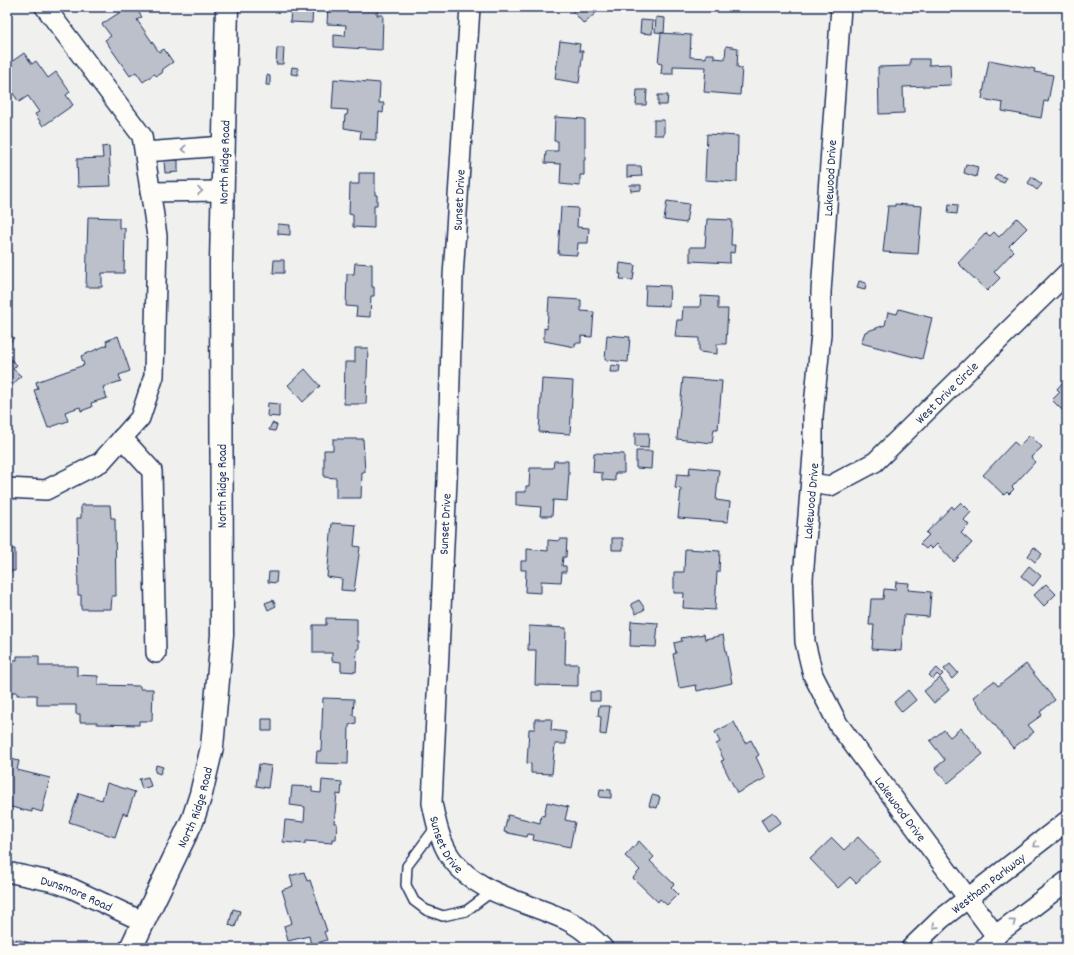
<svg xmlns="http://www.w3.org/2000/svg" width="1074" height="955" font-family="Dekko,sans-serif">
	<rect width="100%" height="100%" fill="#f0f0ee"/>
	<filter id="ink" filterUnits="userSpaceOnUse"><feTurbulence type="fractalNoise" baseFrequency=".025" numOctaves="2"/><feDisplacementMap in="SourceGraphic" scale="8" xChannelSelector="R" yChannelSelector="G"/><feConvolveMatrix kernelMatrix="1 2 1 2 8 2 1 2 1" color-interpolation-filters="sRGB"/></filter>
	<g filter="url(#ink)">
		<path fill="#bbc0ca" stroke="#1b2f5e" d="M128,7H135L142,17L137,20L159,52L164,49L173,62L163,69L162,73L157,76L154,74L143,82L136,72L130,76L105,40L111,36L102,24Z
			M291,7H313L312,23L290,22Z
			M328,7H378L377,15H383L382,50L334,47V35L345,36L346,25L327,24Z
			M569,7H602L584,24Z
			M656,17L665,18L664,33L655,32Z
			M641,20L653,21L652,34L640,33Z
			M661,33L691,35L690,57L706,58V54H714V58L725,59L726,46L738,48L737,67L742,68L740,95L704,92L706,67L673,66V74H661L662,64L658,63Z
			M560,41L580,44L579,51H583L579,83L555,79Z
			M277,48H284L283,64H276Z
			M24,53L32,64L36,61L48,78L56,72L70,92L66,95L73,105L43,126L35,114L39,112L28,96L19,102L7,85V65Z
			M910,59H929V65L950,64L951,85L903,87L904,113L879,114L878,67L910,66Z
			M989,60L1035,69L1034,72L1053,75L1048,102L1044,101L1041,118L1002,111L1003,103L982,99Z
			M292,67L298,68V75L291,74Z
			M267,75L270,76V85H266Z
			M334,79L380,83L379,103H384L383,113L379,112L378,133L376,132V140L360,139L361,131L344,128L345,115H347L348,110L332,109Z
			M637,90H647L646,105H636Z
			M658,95H668L667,105H658Z
			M555,117L585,119V160H584V175H580V186L560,184L561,164L545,163L546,151H558V141H554Z
			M654,120H664V135H654Z
			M707,134L738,136L737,182L705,180Z
			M109,146L111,186L78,187L77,159L103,158L102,147Z
			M164,160H178V172L165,173Z
			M966,164L978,167L976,177L964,173Z
			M627,166H641L642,176L627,177Z
			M359,173H375V195H377V205H374V228L353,227V215L349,214L350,184H359Z
			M997,174L1006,178L1004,183L994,179Z
			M1032,177L1042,184L1037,190L1028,183Z
			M630,185H641V190L631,191Z
			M667,201L689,204L686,223L664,220Z
			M895,204L922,206L918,254L883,252L888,206H895Z
			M949,204L958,205L957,214L948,213Z
			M561,207L578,208L577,227L589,228L588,243H578L577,255L558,254Z
			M88,217L119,218V228H125L124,273H102V287H86Z
			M1017,218L1027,228L1009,246L1014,251L994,272L1000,278L987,291L958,263L986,233L990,236L994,232L999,237Z
			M707,219L732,220L731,245H735L734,253L730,252V263L690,261V247H705Z
			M278,224L290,225V235L278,234Z
			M274,260H284V273H273Z
			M355,263L372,264V287H374V296H371L370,317L356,316L357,307L346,306L347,274H354Z
			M620,263L635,265L633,280L620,279L621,274H619Z
			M859,281L866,283L865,290L857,288Z
			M646,285L670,286L669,306L645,305Z
			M701,296L718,297V309H728L726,344H717V354L699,352V338L675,337L677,320H682L683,307H700Z
			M549,298L581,300V311L594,312L592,337L581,336V343H575V347L544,341V328L547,329Z
			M899,309L932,318L922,359L861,343L865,332L885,325L888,312L897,314Z
			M7,332L14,338L7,346Z
			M607,335L630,337L628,362L605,360Z
			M118,336L130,371L119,375L121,381L103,387L107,398L91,403L92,407L81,411L80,407L65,412L68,421L48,428L34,390L38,389L36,382L84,365L81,356L107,345L106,341Z
			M355,348H368L366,404H344L345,362H355Z
			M7,356L17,365L13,369L21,376L7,391Z
			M611,365L620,366L619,372H610Z
			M305,369L320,386L303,402L288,385Z
			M683,378L722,381L718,429H714L712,443L677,439Z
			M542,379L573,381L570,434L539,432Z
			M1063,382L1067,385V415L1052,400L1060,392L1057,389Z
			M268,403L279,404V417L267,416Z
			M272,423L277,425L275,431L269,430Z
			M635,433H649L648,448L635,447Z
			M1030,435L1042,447L1031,457L1035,462L1012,487L1014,489L1009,494L1007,492L1004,495L983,475L1014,442L1019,446Z
			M333,439H363L365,472H362L361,498H336V478L324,477V450H333Z
			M636,451H652L651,469L636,468Z
			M594,453L624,454V473H615V481L602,480V473L593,472Z
			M554,461H568V472H569L567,501L553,500L552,516H540L541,507L516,505V492H526V486H529L530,468H553Z
			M690,467L719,470L716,500L730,502L728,522L678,518L681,489L675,488L677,474L689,475Z
			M961,502L971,512L964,520L969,525L961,533L972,543L954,562L937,544L932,549L929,546L926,549L920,544L929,535L926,533L952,506L954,509Z
			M81,505H110L111,518H115L116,596H112L111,609H81V595H78L77,518H81Z
			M332,523L356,525L354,546L360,547L354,591L341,590L342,579L327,577Z
			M7,536H10V549H15V571H7Z
			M612,538H623V550H612Z
			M559,539H567L566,557H563L562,566H566V572H562L561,582L541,581V593L525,592L526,570H521V561H527V549L548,551V540L559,541Z
			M1034,547L1042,554L1035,562L1028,556Z
			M685,549L720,551L719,572H717L715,610L683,608L684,593H674V572H684Z
			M1029,566L1041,576L1033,586L1021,576Z
			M269,572H277L276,583L268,582Z
			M896,582L909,583L908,590L931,592L929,617L904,615L901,651L872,649L874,625H869L871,599H883L884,589L895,590Z
			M1046,584L1056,594L1044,606L1034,595Z
			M273,600L276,606L268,610L265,603Z
			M639,600L645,609L636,614L631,604Z
			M326,618L357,619V641H359V649H357L356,672L341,671V662L332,661V653H313V625H326Z
			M631,621L658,623L656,647L630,646Z
			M529,626L566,628L565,664H578V686L535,685L536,650H528Z
			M704,634L705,639L723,635L732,683L697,691L696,685L679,688L673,654L676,653L674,643L682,641L681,638Z
			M17,656H39V666H77V675L98,676V685L140,686V689H153L152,721H139V725L97,724V722H80V714H76V705H37V695H17V692H7V660H17Z
			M950,664L958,673L952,679L944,669Z
			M1026,664L1055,700L1040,712L1042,715L1028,725L1034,732L1013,748L973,697L994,681L998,686Z
			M937,668L943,674L940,677L937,674L933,679L929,675Z
			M940,678L949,690L934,703L924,691Z
			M908,690L916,700L902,712L894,702Z
			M590,692H600V701H590Z
			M323,698L354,699L353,716H356V723L349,725L348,764L316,763L317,751H321Z
			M599,706H610L606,735L600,734L601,717L598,716Z
			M262,719H272V731H262Z
			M535,719H552L551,730L566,732V744H555L552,774L531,773V764L527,763L529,729H535Z
			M734,722L745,743L751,740L759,755L756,757L766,778L737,793L721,761L724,760L716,744L720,742L715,732Z
			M961,728L983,754L948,783L935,768L945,760L930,741L944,730L950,737Z
			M7,758L19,761L17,770L50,778L42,812L32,809V812L7,806Z
			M259,764L271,766L268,788L256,786Z
			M156,765L163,767L160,774L155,772Z
			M148,777L151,786L142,789L139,779Z
			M322,780L342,782L341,795L337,794L334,823H337L336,839H332V843L305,841V844L283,842L285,820L304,822L305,807L290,805L292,786L312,787V792L321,793Z
			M107,783L135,792L127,815L123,813L115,837L69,822L79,793L102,800Z
			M600,789L611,790V798L599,797Z
			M652,795L660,797L657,808L649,806Z
			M547,802L568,807L565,820L575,822L570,847L533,840L534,835L528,834L527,837L504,832L508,815L540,823L541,815L544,816Z
			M773,812L781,822L768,831L761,820Z
			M858,837L880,860L856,883L850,877L838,888L810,859L832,838L844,850Z
			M639,841L654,857L650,861L674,884L671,887L678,894L667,905L660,899L658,902L633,878L640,870L625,856Z
			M304,872L307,881L310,880L327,931L324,932L327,940L311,945L309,936L288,941L284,926L292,923L282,890L293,886L290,876Z
			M233,909L240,911L235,927L229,925Z
			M16,939L47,948H14Z"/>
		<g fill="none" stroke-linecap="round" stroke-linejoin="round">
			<g stroke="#1b2f5e" stroke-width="12">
				<path id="service" d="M436,827L407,866L406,885L414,901L426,910L443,916L466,911L493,891"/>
			</g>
			<g stroke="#1b2f5e" stroke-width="22">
				<g id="minor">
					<path id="s1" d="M470,7L453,277L447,480L432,803C436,822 440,842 451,858C479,897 532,902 572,923C584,930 594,939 603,948"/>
					<path id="s2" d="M841,7L821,292V334L813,416V454L803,579L805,642L813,675L838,724L996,936"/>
					<path d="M145,152L223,146"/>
					<path d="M150,192L222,191"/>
					<path d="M122,438L152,471L156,653"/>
					<path id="s3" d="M811,483L830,486L875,462L1067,273"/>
					<path d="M7,488L46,490L101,462L140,418L154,376L157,236L142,136L45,7"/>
					<path id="s4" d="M7,872L54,882L71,888L144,922"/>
					<path id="s5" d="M911,948L941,919L1067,821"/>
					<path d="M984,948L1000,932L1067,881"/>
				</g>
			</g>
			<g stroke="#1b2f5e" stroke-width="25">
				<g id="secondary">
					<path id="s6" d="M131,948L193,819L201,794L212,747L222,635L221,262L227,7"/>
				</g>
			</g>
			<use href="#service" stroke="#fdfcf7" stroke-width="9"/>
			<use href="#minor" stroke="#fdfcf7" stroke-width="19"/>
			<use href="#secondary" stroke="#fdfcf7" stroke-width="22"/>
		</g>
		<defs><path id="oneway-chevron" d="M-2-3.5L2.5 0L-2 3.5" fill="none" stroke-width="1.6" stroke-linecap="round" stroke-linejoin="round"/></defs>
		<g stroke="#8c96aa">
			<use href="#oneway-chevron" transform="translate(184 149) rotate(176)"/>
			<use href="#oneway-chevron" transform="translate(200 191) rotate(-1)"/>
			<use href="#oneway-chevron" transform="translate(1036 845) rotate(142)"/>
			<use href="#oneway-chevron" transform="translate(1013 922) rotate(-37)"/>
			<use href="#oneway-chevron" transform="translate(935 926) rotate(136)"/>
		</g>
	</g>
	<g text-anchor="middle" stroke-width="3" stroke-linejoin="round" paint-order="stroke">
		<g font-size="13" fill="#1b2f5e" stroke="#fdfcf7">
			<text dy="5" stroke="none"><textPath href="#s6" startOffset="803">North Ridge Road</textPath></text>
			<text transform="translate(829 178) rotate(-87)" y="5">Lakewood Drive</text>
			<text transform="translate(458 200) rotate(-87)" y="5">Sunset Drive</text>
			<text dy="5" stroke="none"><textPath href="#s3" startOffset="170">West Drive Circle</textPath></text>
			<text transform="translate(221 486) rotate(-90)" y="5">North Ridge Road</text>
			<text transform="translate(810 501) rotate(-85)" y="5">Lakewood Drive</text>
			<text transform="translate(444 524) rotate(-87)" y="5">Sunset Drive</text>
			<text dy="5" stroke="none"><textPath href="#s6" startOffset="155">North Ridge Road</textPath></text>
			<text dy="5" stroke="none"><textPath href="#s2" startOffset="831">Lakewood Drive</textPath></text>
			<text dy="5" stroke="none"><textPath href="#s1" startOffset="841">Sunset Drive</textPath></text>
			<text dy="5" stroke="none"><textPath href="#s5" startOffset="101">Westham Parkway</textPath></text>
			<text dy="5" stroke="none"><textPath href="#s4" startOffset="73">Dunsmore Road</textPath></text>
		</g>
	</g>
	<rect width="1074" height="955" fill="none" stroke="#fdfcf7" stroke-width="24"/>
	<rect x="12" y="12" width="1050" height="931" fill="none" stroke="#1b2f5e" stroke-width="1.5" filter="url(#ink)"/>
</svg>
